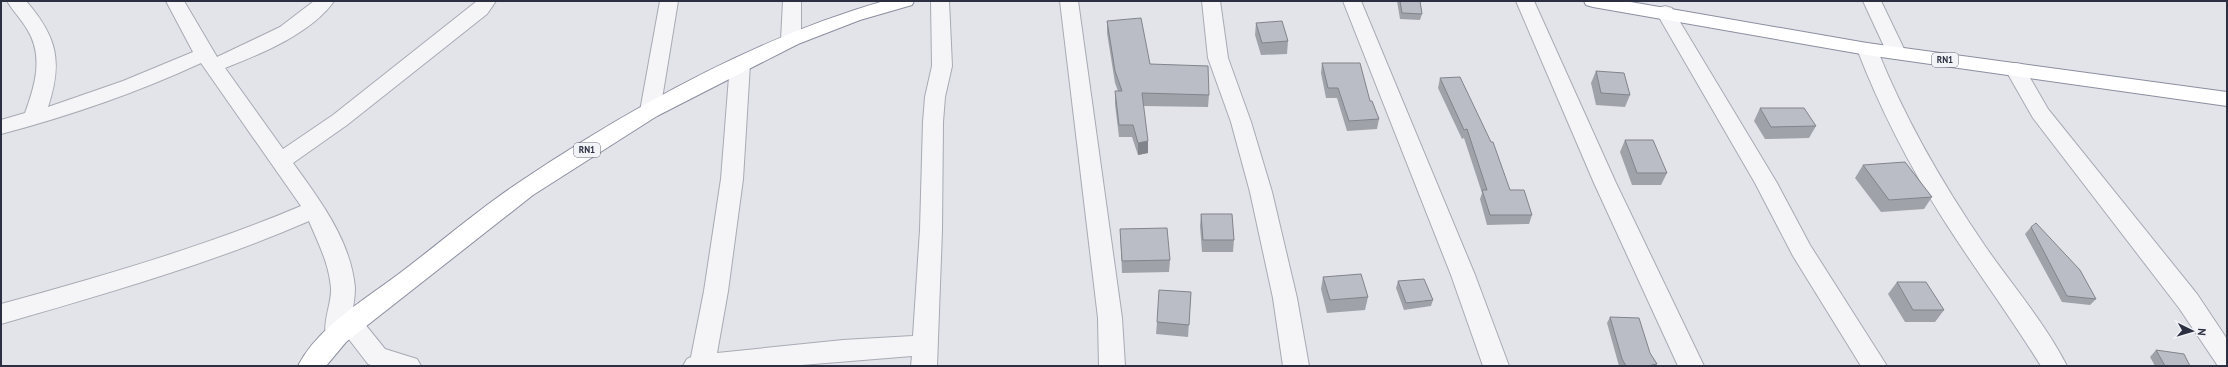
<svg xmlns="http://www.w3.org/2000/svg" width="2228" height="367" font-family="'PT Sans',sans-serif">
	<rect width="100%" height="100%" fill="#e2e4ea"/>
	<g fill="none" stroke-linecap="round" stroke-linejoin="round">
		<g stroke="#a8aab4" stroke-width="2">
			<path id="minor" d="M7,1H26C57,37 63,61 48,107L123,81L193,52L166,1H184L217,57L280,27L314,1H334C312,33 261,54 225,68L283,149L333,115L477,1H496L487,14L347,125L293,163C320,200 351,241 355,288C355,297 353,307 352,316L360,318L385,349L417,359L421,366H374L368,364L348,338L346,342L337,345L328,342C320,326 332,305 331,288C329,263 318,243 309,221C210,264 105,294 1,324V304C103,276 204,247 301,206L201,63C136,93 69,116 1,134V120L25,113C35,86 44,56 27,29C21,19 13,11 7,1Z
				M660,1H678L660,111L657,116L650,118L643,116L640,111Z
				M783,1H801V40L798,44L791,46L784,44L781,40Z
				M931,1H949L952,66L945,97L943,122L942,230L937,366H911L912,356L789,366H683L687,359L691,357L704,291L721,179L730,64L733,60L740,58L747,60L750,64L743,179L728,291L717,353L843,340L913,336L920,230L923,122L925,97L932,66Z
				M1060,1H1078L1122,318L1125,366H1099L1098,318Z
				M1202,1H1220L1228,58L1251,122L1272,192L1297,298L1309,366H1283L1273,298L1250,192L1231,122L1208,58Z
				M1343,1H1361L1475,275L1509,366H1483L1451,275Z
				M1516,1H1534L1616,183L1704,366H1678L1594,183Z
				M1863,1H1881L1906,53L1903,57L1896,59L1889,57Z
				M1665,6L1672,8L1674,12L1777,183L1810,245L1887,366H1861L1793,256L1755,183L1656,12L1658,8Z
				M1867,43L1874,45L1877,49C1905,119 1942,183 1985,246C2012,285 2045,323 2067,366H2041C2010,316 1975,269 1943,219C1909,165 1880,109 1857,49L1860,45Z
				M2015,63L2022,64L2048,109L2197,294L2227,339V366H2218L2179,308L2033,118L2005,69L2008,64Z"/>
		</g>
		<g stroke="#8b8e9f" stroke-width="2">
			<path id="highway" d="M884,1H914L912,5L860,20L798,44L657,116L533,195L346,342L326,366H298C318,326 369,297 404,270C442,241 479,209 518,183C630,108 755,38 884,1Z
				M1584,1H1625L1867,43L2227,92V106L1867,55L1593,7L1586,5Z"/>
		</g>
		<use href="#minor" fill="#f5f5f8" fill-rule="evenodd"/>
		<use href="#highway" fill="#fff" fill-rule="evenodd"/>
	</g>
	<path fill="#a0a2aa" d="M1397,1H1420L1422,14L1420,20L1400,19Z
		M1107,21L1150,64L1209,95L1208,107L1143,106L1148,153L1138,155L1132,137H1119L1115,104V91H1118L1115,83L1107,33Z
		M1256,23L1288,41L1287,54L1261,55L1255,35Z
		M1322,63L1370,101L1379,119L1377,129L1347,131L1337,98H1326L1321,73Z
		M1596,71L1630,95L1625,107L1596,105L1591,83Z
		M1440,78L1510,190L1532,215L1529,224L1487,225L1480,199L1482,193L1464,138L1462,139L1438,88Z
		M1760,108L1816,126L1809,138L1765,139L1754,121Z
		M1625,140L1667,173L1661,185H1632L1620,152Z
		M1863,165L1932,197L1924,209L1881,212L1855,178Z
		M1201,214L1234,240L1233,252H1202L1200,226Z
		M2031,227L2096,299L2090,305L2062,302L2025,234Z
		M1120,229L1170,260L1169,272L1122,273Z
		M1323,277L1368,297L1365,310L1327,313L1321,289Z
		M1398,281L1433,300L1431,306L1404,310L1396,288Z
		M1897,282L1944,310L1935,322H1905L1888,294Z
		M1191,292L1188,337L1156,334L1157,322Z
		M1610,317L1650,353L1656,366H1619L1607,323Z
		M2156,350L2190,366H2155L2150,357Z"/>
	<path fill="#82848b" d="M1148,141V153L1138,155V143Z"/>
	<path fill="#babcc6" stroke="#82848b" d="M1400,1H1420L1422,14L1402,13Z
		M1141,18L1150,64L1208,66L1209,95L1142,93L1148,141L1138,143L1133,125H1119L1115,91H1122L1115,71L1107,21Z
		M1282,21L1288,41L1262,43L1256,23Z
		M1322,63H1360L1370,101H1372L1379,119L1349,121L1338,88H1328Z
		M1596,71L1624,73L1630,95L1601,93Z
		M1460,77L1491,142H1493L1510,190H1524L1532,215H1490L1482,190H1487L1467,129L1464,130L1440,78Z
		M1760,108H1804L1816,126L1771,127Z
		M1625,140H1653L1667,173H1637Z
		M1905,162L1932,197L1889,200L1863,165Z
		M1201,214H1232L1234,240H1203Z
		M2036,223L2080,270L2096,299L2067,296L2031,227Z
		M1167,228L1170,260L1122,261L1120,229Z
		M1361,274L1368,297L1330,300L1323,277Z
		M1424,279L1433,300L1406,303L1398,281Z
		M1897,282H1926L1944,310H1913Z
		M1159,290L1191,292L1189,325L1157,322Z
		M1610,317L1639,318L1650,353L1657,364L1648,366H1626L1622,359Z
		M2156,350L2184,354L2190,366H2165Z"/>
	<g text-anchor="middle" stroke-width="4" stroke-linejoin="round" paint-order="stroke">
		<g fill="#f2f3f7" stroke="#676a78" stroke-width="1">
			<rect x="1932" y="53" width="26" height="14" rx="3"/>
			<rect x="574" y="143" width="26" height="14" rx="3"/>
		</g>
		<g font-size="9" font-weight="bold" fill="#2c2f41">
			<text x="1945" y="63">RN1</text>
			<text x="587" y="153">RN1</text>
		</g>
	</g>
	<rect width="2228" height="367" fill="none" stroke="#2c2f41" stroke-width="4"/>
	<g transform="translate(2192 331) rotate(95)" stroke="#f2f3f7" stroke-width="3" paint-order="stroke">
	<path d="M0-3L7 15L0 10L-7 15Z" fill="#2c2f41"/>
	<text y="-6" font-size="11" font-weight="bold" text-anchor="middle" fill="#2c2f41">N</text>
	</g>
</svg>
